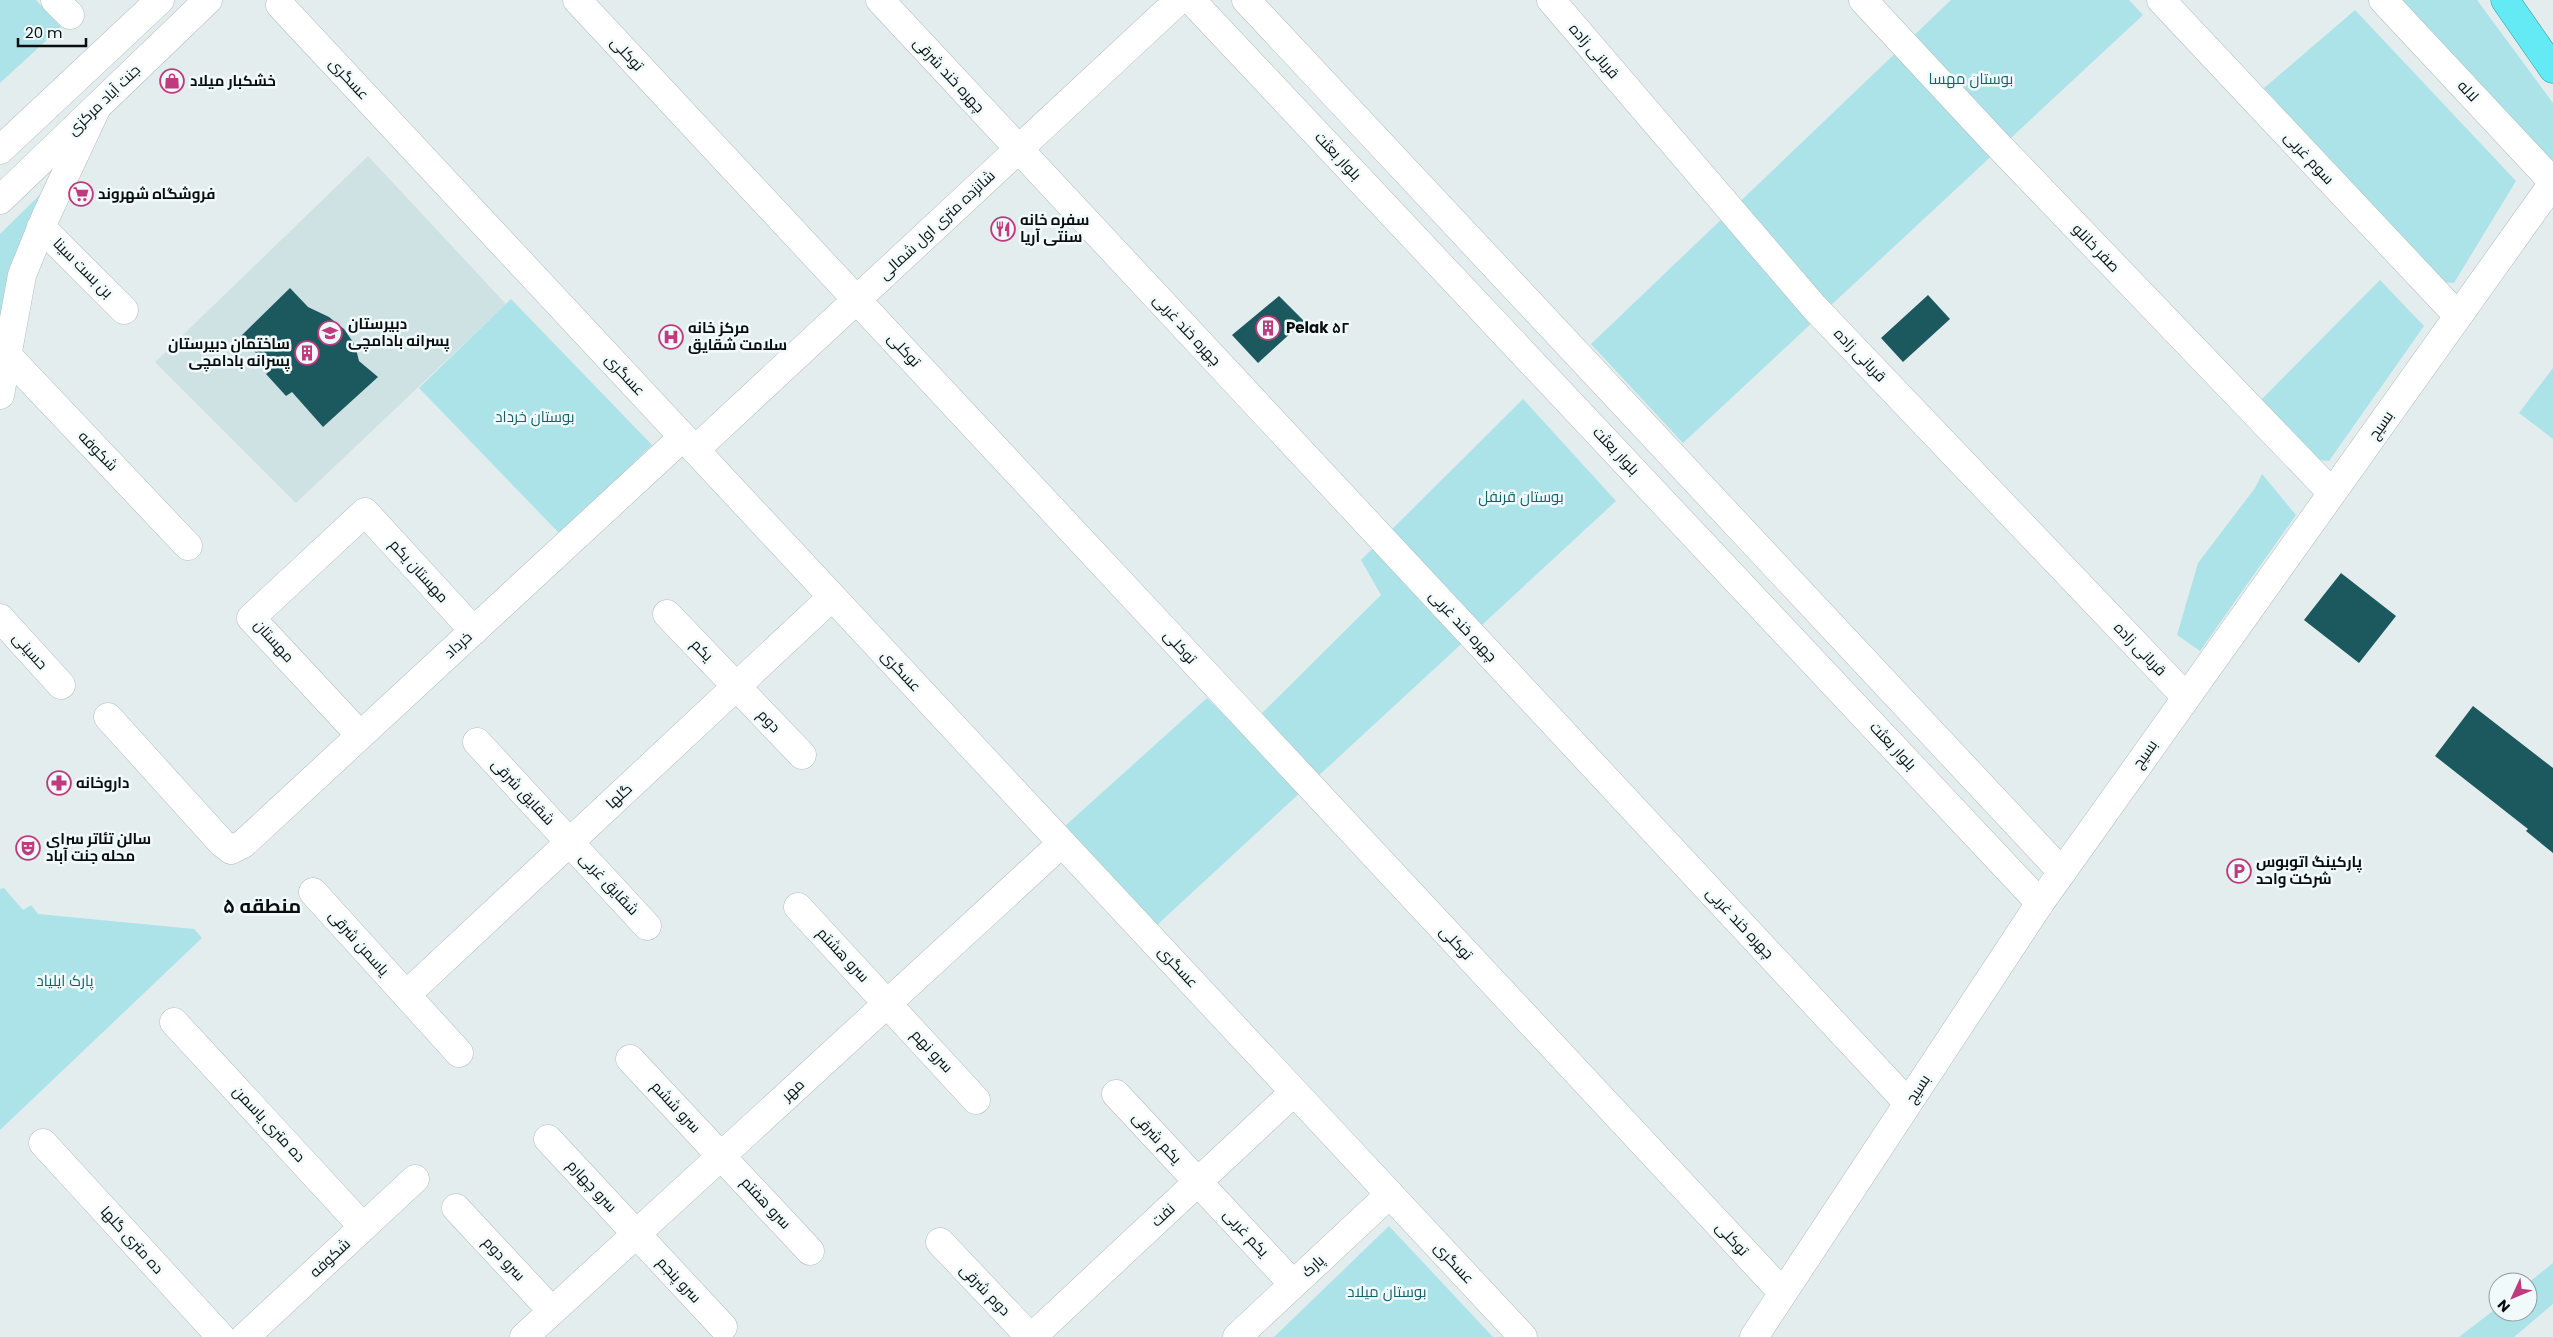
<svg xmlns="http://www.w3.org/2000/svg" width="2553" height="1337" font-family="Poppins,Cairo,sans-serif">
	<rect width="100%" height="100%" fill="#e3edee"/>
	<path fill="#cfe2e3" d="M368,156L506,304L296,503L155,362Z"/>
	<path fill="#abe3e9" d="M0,0H36L61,27L0,83Z
		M1951,0H2129L2143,15L1683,443L1591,344Z
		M2397,0H2477L2553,103V161H2541Z
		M2355,10L2516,181L2454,283L2442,282L2264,88Z
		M55,180L0,321V234Z
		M2380,280L2424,326L2329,461L2309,459L2260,401Z
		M511,299L652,445L560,534L419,388Z
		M2553,368V439L2519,413Z
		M1523,399L1616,501L1157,925L1065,826L1207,698L1242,733L1381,595L1361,560Z
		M2262,474L2296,515L2200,651L2177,635L2198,563L2255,488Z
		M4,888L23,910L31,905L38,914L194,929L202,938L0,1130V889Z
		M1389,1226L1493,1337H1274Z
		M2553,1263V1304L2514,1337H2459L2498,1307V1312H2528V1283Z"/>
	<path fill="#1b595e" d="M290,288L308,307L329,317L344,329L355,345L359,361L378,377L323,427L292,392L286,396L266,374L271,370L241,336Z
		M1928,295L1950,319L1903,362L1881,338Z
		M1279,296L1304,321L1258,363L1232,335Z
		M2341,573L2396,616L2359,663L2304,620Z
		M2473,706L2553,768V853L2526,831L2528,829L2435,756Z"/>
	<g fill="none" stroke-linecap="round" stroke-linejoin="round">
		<g stroke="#b3bcbd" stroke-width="29">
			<path id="minor" d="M55,0L70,15
				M577,0L1783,1293
				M880,0L1908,1103
				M1551,0L1814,307L2186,697
				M1863,0L1996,143L2332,493
				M2161,0L2458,316
				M2383,0L2553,182
				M280,5L1523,1337
				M41,227L124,310
				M8,356L188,546
				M0,395L22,275L46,216L96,109
				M695,450L1179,0
				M667,614L802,755
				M0,618L61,685
				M108,717L222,843L231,850L243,844L683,437
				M360,735L251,618L365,512L474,631
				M477,742L647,926
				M313,892L459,1053
				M798,907L976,1100
				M406,995L832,597
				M174,1022L363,1227
				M630,1059L810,1251
				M1116,1094L1293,1284
				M548,1139L723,1327
				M43,1143L221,1337
				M456,1208L552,1311
				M940,1242L1030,1337
				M245,1337L415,1179
				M524,1337L1062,843
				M1032,1337L1294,1092
				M1237,1337L1390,1194
				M1754,1337L2040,903L2553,183"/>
		</g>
		<g stroke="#b3bcbd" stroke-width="29">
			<path id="tertiary" d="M1191,0L2040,903
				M1246,0L2062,872"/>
		</g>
		<g stroke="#b3bcbd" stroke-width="29">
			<path id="secondary" d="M0,150L160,0
				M0,200L208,0"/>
		</g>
		<g stroke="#2b99a1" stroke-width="29">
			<path id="trunk" d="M2505,0L2553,69"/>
		</g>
		<use href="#minor" stroke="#fff" stroke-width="28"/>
		<use href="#tertiary" stroke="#fff" stroke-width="28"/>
		<use href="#secondary" stroke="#fff" stroke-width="28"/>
		<use href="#trunk" stroke="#64eaf4" stroke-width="28"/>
	</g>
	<defs>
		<g id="shop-ring" transform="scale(1.25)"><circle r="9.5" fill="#f1fafb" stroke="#bf3a7e" stroke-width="1.5"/><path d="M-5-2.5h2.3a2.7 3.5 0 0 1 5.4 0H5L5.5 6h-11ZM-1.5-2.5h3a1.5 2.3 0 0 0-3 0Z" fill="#bf3a7e"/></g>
		<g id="supermarket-ring" transform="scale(1.25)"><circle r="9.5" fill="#f1fafb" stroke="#bf3a7e" stroke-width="1.5"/><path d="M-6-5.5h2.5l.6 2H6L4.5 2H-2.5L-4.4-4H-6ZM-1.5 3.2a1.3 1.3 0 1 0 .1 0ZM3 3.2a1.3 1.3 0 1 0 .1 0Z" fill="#bf3a7e"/></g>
		<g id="restaurant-ring" transform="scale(1.25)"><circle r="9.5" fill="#f1fafb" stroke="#bf3a7e" stroke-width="1.5"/><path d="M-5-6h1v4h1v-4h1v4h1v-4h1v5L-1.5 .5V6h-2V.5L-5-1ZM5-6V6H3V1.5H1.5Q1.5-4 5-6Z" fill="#bf3a7e"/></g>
		<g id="building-ring" transform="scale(1.25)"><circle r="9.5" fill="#f1fafb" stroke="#bf3a7e" stroke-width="1.5"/><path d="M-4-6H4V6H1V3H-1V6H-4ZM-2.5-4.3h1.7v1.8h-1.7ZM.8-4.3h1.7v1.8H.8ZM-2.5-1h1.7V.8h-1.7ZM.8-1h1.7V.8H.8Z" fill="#bf3a7e"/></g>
		<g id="school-ring" transform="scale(1.25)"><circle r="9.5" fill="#f1fafb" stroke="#bf3a7e" stroke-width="1.5"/><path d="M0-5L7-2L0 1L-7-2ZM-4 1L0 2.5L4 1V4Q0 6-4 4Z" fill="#bf3a7e"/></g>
		<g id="hospital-ring" transform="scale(1.25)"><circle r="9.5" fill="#f1fafb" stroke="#bf3a7e" stroke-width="1.5"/><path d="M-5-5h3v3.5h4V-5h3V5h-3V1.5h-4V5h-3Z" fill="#bf3a7e"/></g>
		<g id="pharmacy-ring" transform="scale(1.25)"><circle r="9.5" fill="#f1fafb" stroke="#bf3a7e" stroke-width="1.5"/><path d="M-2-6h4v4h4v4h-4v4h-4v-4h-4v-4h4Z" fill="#bf3a7e"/></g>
		<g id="theatre-ring" transform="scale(1.25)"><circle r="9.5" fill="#f1fafb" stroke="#bf3a7e" stroke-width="1.5"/><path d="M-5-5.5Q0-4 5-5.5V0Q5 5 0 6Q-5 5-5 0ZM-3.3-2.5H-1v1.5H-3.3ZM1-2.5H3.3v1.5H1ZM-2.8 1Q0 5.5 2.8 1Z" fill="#bf3a7e"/></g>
		<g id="parking-ring" transform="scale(1.25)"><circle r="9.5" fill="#f1fafb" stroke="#bf3a7e" stroke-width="1.5"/><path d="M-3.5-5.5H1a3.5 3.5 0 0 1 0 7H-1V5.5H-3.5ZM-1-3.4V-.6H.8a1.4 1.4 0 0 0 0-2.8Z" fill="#bf3a7e"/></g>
	</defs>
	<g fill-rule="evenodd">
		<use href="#shop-ring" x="172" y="81"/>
		<use href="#supermarket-ring" x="81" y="194"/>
		<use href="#restaurant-ring" x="1003" y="229"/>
		<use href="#building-ring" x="1268" y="328"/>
		<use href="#school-ring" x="330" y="333"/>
		<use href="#hospital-ring" x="671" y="337"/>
		<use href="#building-ring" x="307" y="353"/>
		<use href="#pharmacy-ring" x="59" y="783"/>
		<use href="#theatre-ring" x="28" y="848"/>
		<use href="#parking-ring" x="2239" y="871"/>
	</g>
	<g text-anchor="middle" stroke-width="5" stroke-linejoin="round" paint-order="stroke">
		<g font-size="15" fill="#0a0d0d" stroke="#f1fafb">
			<text transform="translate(1594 51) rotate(49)" y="5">قربانی زاده</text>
			<text transform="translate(627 54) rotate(47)" y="5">توکلی</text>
			<text transform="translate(949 75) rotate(47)" y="5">چهره خند شرقی</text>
			<text transform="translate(349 79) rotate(47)" y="5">عسگری</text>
			<text transform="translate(2468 91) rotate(47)" y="5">لاله</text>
			<text transform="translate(104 100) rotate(-44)" y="5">جنت آباد مرکزی</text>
			<text transform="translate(1338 156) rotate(47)" y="5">بلوار بعثت</text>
			<text transform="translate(2309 158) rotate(47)" y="5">سوم غربی</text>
			<text transform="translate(937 225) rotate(-43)" y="5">شانزده متری اول شمالی</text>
			<text transform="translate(2096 248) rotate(46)" y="5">صفر خانلو</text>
			<text transform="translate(83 268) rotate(45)" y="5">بن بست سینا</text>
			<text transform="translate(1187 330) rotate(47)" y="5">چهره خند غربی</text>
			<text transform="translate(904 350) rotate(47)" y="5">توکلی</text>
			<text transform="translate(1860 355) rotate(46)" y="5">قربانی زاده</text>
			<text transform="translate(625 375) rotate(47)" y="5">عسگری</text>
			<text transform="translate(2381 425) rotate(-55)" y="5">بسیج</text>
			<text transform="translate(98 451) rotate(46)" y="5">شکوفه</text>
			<text transform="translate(1616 451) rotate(47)" y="5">بلوار بعثت</text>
			<text transform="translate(419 571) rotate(48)" y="5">مهستان یکم</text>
			<text transform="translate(1463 626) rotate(47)" y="5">چهره خند غربی</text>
			<text transform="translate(274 641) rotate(48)" y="5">مهستان</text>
			<text transform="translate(458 645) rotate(-42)" y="5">خرداد</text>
			<text transform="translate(1180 647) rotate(47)" y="5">توکلی</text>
			<text transform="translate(2140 649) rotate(46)" y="5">قربانی زاده</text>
			<text transform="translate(702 650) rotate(46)" y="5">یکم</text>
			<text transform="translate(30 651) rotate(48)" y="5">حسینی</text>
			<text transform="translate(901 671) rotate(47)" y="5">عسگری</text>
			<text transform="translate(769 721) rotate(46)" y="5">دوم</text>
			<text transform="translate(1893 746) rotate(47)" y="5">بلوار بعثت</text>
			<text transform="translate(2145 754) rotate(-55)" y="5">بسیج</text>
			<text transform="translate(523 792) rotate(47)" y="5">شقایق شرقی</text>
			<text transform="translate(619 796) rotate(-43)" y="5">گلها</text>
			<text transform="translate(609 884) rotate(47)" y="5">شقایق غربی</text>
			<text transform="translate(1740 923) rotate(47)" y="5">چهره خند غربی</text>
			<text transform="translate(359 943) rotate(48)" y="5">یاسمن شرقی</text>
			<text transform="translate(1456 943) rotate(47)" y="5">توکلی</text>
			<text transform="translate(843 955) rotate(47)" y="5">سرو هشتم</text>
			<text transform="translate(1178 967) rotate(47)" y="5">عسگری</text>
			<text transform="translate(932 1051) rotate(47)" y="5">سرو نهم</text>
			<text transform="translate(1918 1089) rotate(-57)" y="5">بسیج</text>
			<text transform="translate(793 1090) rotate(-43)" y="5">مهر</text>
			<text transform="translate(676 1107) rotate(47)" y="5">سرو ششم</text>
			<text transform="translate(269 1124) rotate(47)" y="5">ده متری یاسمن</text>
			<text transform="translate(1157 1138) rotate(47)" y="5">یکم شرقی</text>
			<text transform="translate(592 1186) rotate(47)" y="5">سرو چهارم</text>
			<text transform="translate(766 1203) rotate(47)" y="5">سرو هفتم</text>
			<text transform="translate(1163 1215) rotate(-43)" y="5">نفت</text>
			<text transform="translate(1246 1233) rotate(47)" y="5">یکم غربی</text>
			<text transform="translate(1732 1239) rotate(47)" y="5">توکلی</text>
			<text transform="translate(132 1240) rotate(48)" y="5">ده متری گلها</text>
			<text transform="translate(330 1258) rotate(-43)" y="5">شکوفه</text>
			<text transform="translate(504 1259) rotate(47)" y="5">سرو دوم</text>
			<text transform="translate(1454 1263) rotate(47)" y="5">عسگری</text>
			<text transform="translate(1313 1266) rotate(-43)" y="5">پارک</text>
			<text transform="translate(679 1280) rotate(47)" y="5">سرو پنجم</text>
			<text transform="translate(985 1290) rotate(46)" y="5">دوم شرقی</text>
		</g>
		<g font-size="15" fill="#106369" stroke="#f1fafb">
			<text x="1971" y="84">بوستان مهسا</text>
			<text x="535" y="422">بوستان خرداد</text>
			<text x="1521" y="502">بوستان قرنفل</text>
			<text x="65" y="986">پارک ایلیاد</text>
			<text x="1387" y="1297">بوستان میلاد</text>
		</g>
		<g font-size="15" font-weight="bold" fill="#0a0d0d" stroke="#f1fafb" text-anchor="start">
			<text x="190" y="86">خشکبار میلاد</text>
			<text x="98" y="199">فروشگاه شهروند</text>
			<text x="1020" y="225">سفره خانه<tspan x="1020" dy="17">سنتی آریا</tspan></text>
			<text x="348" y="329">دبیرستان<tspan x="348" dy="17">پسرانه بادامچی</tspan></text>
			<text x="688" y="333">مرکز خانه<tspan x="688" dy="17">سلامت شقایق</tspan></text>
			<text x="1286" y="333">Pelak ۵۲</text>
			<text x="290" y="349" text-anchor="end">ساختمان دبیرستان<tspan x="290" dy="17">پسرانه بادامچی</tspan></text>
			<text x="76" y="788">داروخانه</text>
			<text x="46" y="844">سالن تئاتر سرای<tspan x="46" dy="17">محله جنت آباد</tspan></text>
			<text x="2256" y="867">پارکینگ اتوبوس<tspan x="2256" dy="17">شرکت واحد</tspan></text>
		</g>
		<g font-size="20" font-weight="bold" fill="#0a0d0d" stroke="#f1fafb">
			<text x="262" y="913">منطقه ۵</text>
		</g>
	</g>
	<g transform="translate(2513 1297) rotate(226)"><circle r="24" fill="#f1fafb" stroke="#959b9c"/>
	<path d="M0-4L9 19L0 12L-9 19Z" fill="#bf3a7e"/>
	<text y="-8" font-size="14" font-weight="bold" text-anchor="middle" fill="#0a0d0d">N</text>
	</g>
	<path d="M18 38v8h68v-8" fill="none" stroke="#0a0d0d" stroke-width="2.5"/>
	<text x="25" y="38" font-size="15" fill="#0a0d0d" stroke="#f1fafb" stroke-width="4" paint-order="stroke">20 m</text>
</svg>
